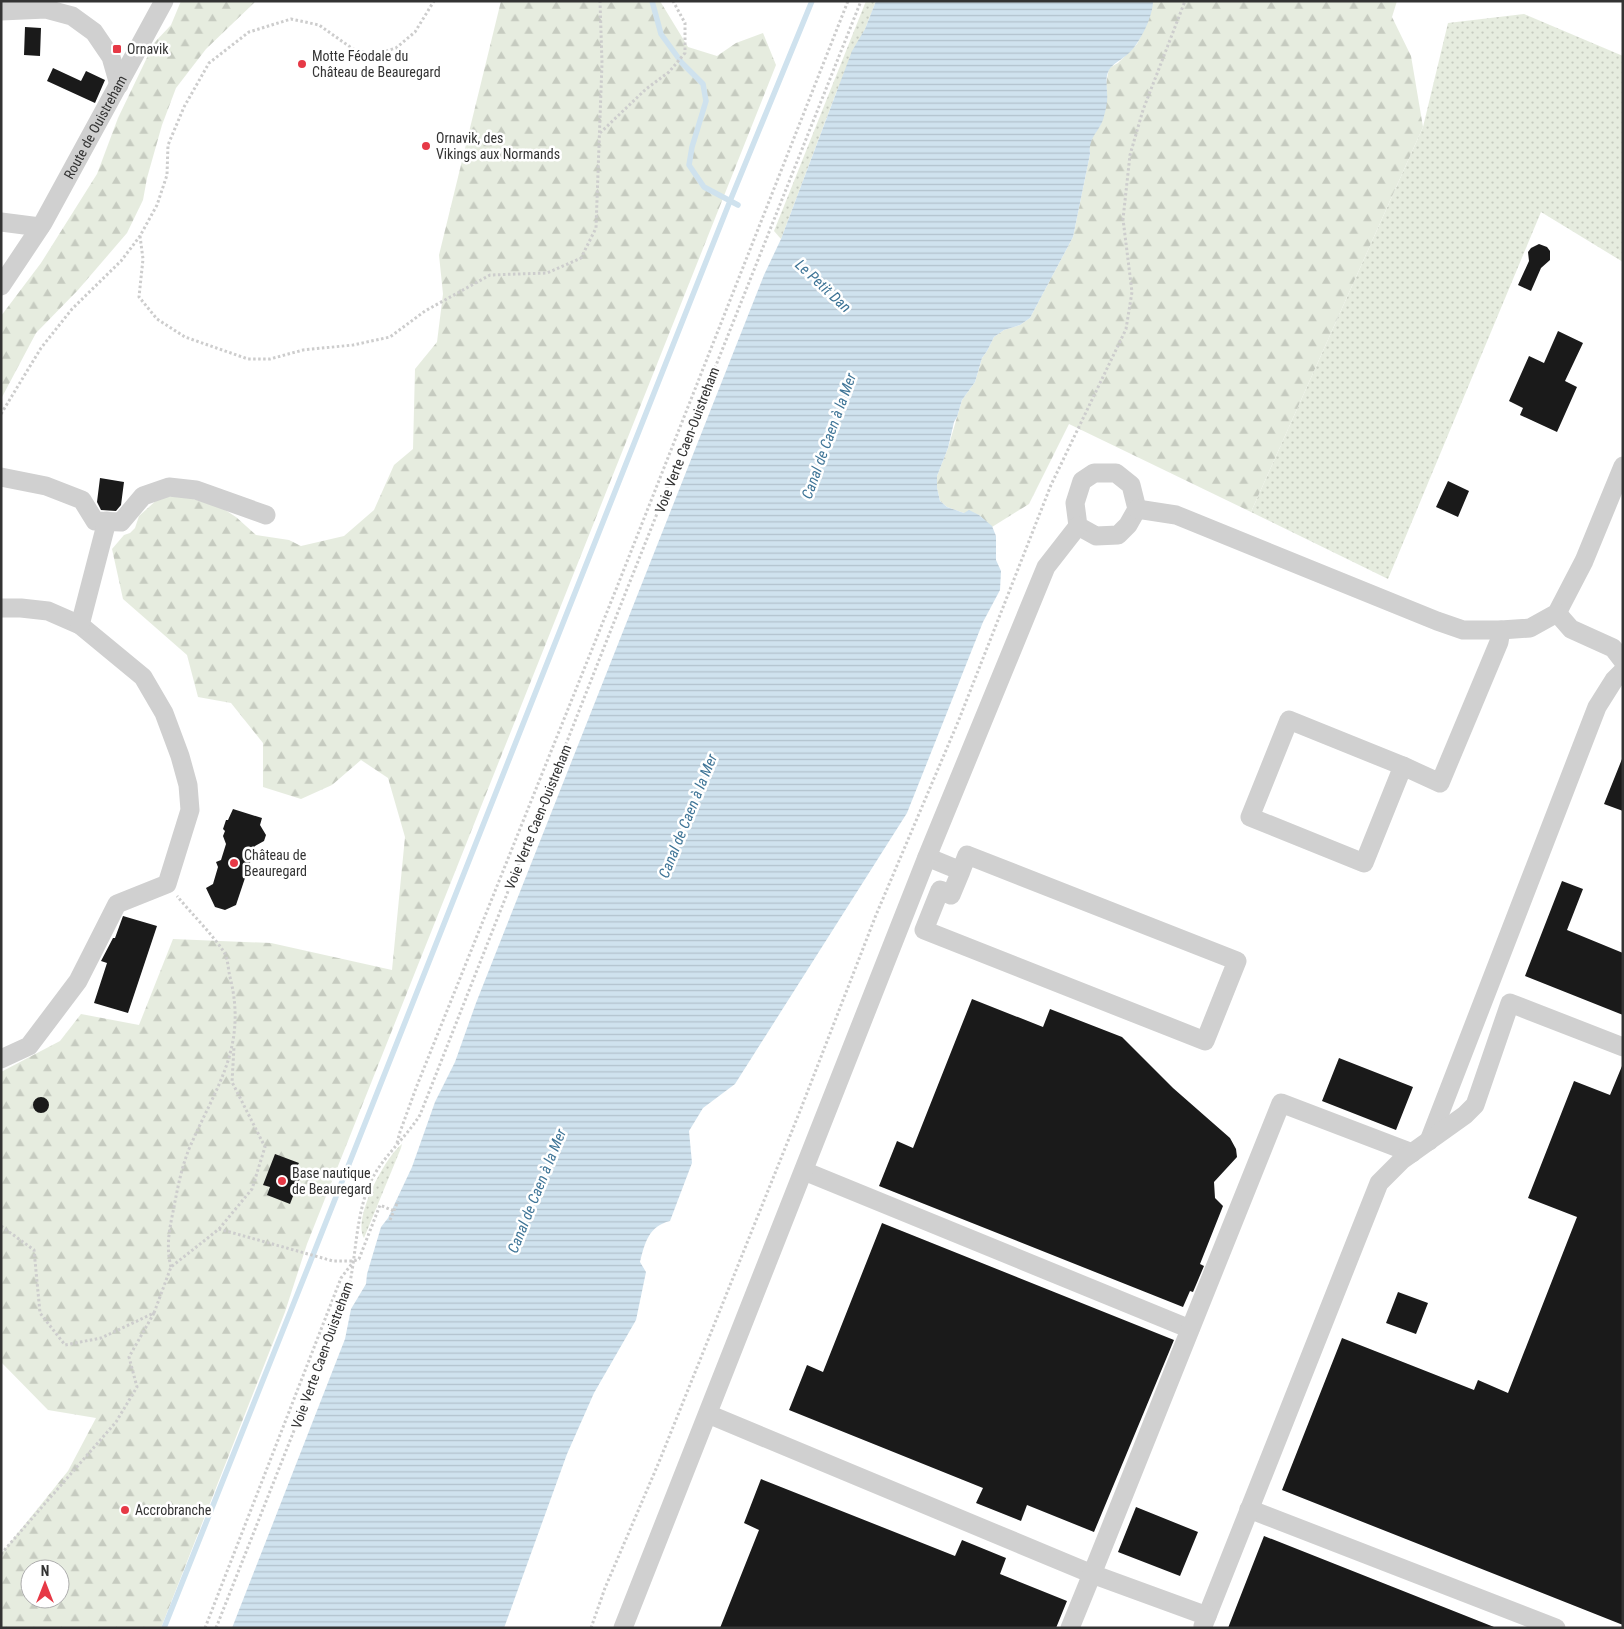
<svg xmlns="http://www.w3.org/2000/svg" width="1624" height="1629" font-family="'Roboto Condensed',sans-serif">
	<defs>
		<pattern id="grass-dots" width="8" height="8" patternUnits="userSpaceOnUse" patternTransform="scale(1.25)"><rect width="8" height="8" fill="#e6ecdf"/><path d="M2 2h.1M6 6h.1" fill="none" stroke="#c6cbc0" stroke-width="1.8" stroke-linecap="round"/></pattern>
		<pattern id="forest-firs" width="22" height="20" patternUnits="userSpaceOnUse" patternTransform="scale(1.25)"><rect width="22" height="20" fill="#e6ecdf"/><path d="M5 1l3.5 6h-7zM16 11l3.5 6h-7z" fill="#c6cbc0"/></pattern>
		<pattern id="water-rules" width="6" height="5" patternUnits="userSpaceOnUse" patternTransform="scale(1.25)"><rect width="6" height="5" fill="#cfe2ee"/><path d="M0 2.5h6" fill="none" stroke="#b2c2cd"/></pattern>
	</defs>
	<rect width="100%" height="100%" fill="#fff"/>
	<path fill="url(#grass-dots)" d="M866,1H876L865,29L836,93L781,239L774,231Z
		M1524,14L1623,56V262L1541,212L1388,579L1251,512L1423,127L1448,23Z
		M402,1144L401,1148L364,1238C352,1219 385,1157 402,1144Z"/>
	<path fill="url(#forest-firs)" fill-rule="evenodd" d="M181,1H256L206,49L176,88L162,125L147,178L143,200L127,233L78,290L36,333L1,399V316L41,263L97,174L118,118L154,43L171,25Z
		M501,1H660L688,47L717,56L736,43L763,33L776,65L307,1244L285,1312L161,1628H1V1554L68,1471L96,1418L48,1410L1,1362V1072L60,1041L81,1014L139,1025L173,939L271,943L392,970L405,837L388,778L361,760L332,785L301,799L263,787V743L231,703L198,697L187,655L123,599L112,549L124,535L130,533L135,528L139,516L159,498L173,496L186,497L219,506L236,517L256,535L289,540L301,546L344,536L374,510L394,465L413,449L415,369L437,342L443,294L439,255ZM30,1569H60V1599H30Z
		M1153,1H1397L1392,17L1411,56L1423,127L1251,512L1069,424L1029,504L992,527L979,515L964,513L947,507L940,501L937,488V476L948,448L962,400L975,382L982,358L987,351L994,337L1004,330L1020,325L1030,318L1073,237L1090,154L1089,146L1091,139L1101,124L1107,93L1106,84L1109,68L1118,63L1137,44L1142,34Z"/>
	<path fill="url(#water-rules)" d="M876,1H1153C1153,16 1140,43 1129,53C1123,59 1112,64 1109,70C1105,77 1107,85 1107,93C1108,100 1106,109 1104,116C1101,131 1088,136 1090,154L1073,237L1030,318L1020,325L1004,330L994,337L987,351L982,358L975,382L962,400L957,417L954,422L948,448L937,476V488L940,501L947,507L964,513L969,510L979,515L992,526L996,536V560L1001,571L1000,590L983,622L907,813L735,1084L703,1108L689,1131L692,1163L670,1221C649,1226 645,1242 640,1262L646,1272L636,1320L594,1393L567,1454L504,1628H232L345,1339L351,1309L366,1284L367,1274L381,1227L388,1218L412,1167L435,1102L455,1062L476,1003L764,275L781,239L852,51L865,29Z"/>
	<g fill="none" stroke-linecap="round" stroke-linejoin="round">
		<path stroke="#cfe2ee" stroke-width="5.5" d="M652,1L661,34L682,63L703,84L706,101L692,147L689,165L704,187L738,205
			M164,1628L309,1265L730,201L812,1"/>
	</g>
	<path fill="#1a1a1a" d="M25,27L41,28L40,56L24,55Z
		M53,68L81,81L86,71L105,80L95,103L47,81Z
		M1539,244L1547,247L1550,251V260L1541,268L1531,291L1518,285L1529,261L1528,252L1531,248Z
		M1558,331L1583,343L1565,381L1577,387L1557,432L1520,415L1523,408L1509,401L1529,356L1544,363Z
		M100,478L124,482L121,505L116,511L101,510L97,502Z
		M1448,481L1469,491L1458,517L1436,507Z
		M1622,759H1623V811L1604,804Z
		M233,809L262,818L260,825L266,835L264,841L255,846L249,866L250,870L249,876L245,878L236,905L225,910L215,907L206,888L213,884L218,867L216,862L221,860L226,844L223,836L225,831L223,829L226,820H228Z
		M1562,881L1583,889L1567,930L1623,953V1015L1525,976Z
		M123,916L157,926L128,1013L94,1003L107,963L101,961L113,938H115Z
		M972,999L1043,1027L1050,1009L1122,1037L1173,1088L1230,1138L1236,1149L1237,1157L1214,1182L1215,1198L1223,1206L1200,1264L1204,1266L1193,1292L1190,1291L1183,1307L879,1186L897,1141L913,1148Z
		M1339,1058L1413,1087L1396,1130L1322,1101Z
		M1622,1066H1623V1625L1282,1490L1342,1338L1474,1390L1478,1380L1508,1393L1577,1217L1528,1198L1574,1081L1610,1095Z
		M33 1105a8 8 0 1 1 16 0a8 8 0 1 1-16 0Z
		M275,1154L299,1163L295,1170L302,1173L290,1204L267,1195L270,1187L263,1185Z
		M882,1223L1174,1340L1094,1532L1027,1505L1021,1521L976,1503L983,1488L789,1410L807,1365L823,1372Z
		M1398,1292L1428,1303L1416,1334L1386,1323Z
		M761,1479L955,1556L962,1540L1006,1558L1000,1574L1067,1601L1056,1628H720L759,1530L744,1523Z
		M1136,1507L1198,1532L1180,1576L1118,1552Z
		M1264,1536L1494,1627V1628H1228Z"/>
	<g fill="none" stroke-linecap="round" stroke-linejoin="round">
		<path stroke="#cdcdcd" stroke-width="3" stroke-dasharray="2.5 2.5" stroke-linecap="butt" d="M600,133L646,89L669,72L685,53V23L673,1
			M140,236L143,259L139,297L157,319L185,337L248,359H270L303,350L353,345L390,337L425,311L490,275L547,273L581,258L596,228L602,63L600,1
			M1,414L41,348L72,309L121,261L140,236L157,205L167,175L168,145L184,107L209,63L249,32L291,19L319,25L353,49L373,55L396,48L415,32L434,1
			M397,1143L400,1132L416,1088L617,587L848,1
			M390,1220L398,1201
			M1,1226L34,1250L40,1313L65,1345L101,1338L154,1313L171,1267L219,1229L333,1261H354L359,1259L380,1205L394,1211
			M219,1229L252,1189L265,1147L232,1082L234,1047
			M171,1267C166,1248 169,1231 173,1212C177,1191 181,1169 189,1149C215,1088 248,1048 230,977C228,969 228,958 224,952C212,934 191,913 177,896
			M1,1554L116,1422L137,1387L129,1357L154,1313
			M205,1628L341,1278L354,1261
			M216,1628L346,1299C357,1261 354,1220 370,1183C382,1157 405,1139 420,1115L627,589L861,1
			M591,1628L605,1588L659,1462L800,1111L876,915L958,722L1051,485L1126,329L1132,292L1123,219L1130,155L1143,110L1185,1"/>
		<g stroke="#d0d0d0" stroke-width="19">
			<path d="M1,11L46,9L72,16L94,32L111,57L119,85"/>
			<path d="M1,222L40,227"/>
			<path id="s1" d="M1,286L43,223L164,1"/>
			<path d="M1094,473H1116L1131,485L1137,509L1128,525L1118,535L1096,536L1078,526L1075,503L1082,481Z"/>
			<path d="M1,477L46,486L82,500L95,521L121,522L143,496L169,487L196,490L266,515"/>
			<path d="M1137,509L1176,515L1437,621L1463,630H1501L1530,628L1557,613L1584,561L1623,466"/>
			<path d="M1,608H21L48,611L80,625L143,677L164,713L180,756L188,785L190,810L167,884L117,904L78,981L29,1046L1,1059"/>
			<path d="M1557,613L1571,629L1613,648L1623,661"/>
			<path d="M80,625L107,521"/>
			<path d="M1289,720L1403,766L1364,863L1250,817Z"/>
			<path d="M1403,766L1440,783L1499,642L1501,630"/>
			<path d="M927,857L961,871L967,855L1237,961L1205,1041L924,930L940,890L951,895L961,871"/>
			<path d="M1429,1141L1597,707L1614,680L1623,671"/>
			<path d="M804,1171L1190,1329"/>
			<path d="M708,1414L1092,1574L1281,1103L1412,1153"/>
			<path d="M1249,1509L1556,1628"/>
			<path d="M1207,1616L1379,1183L1402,1160L1465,1115L1475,1105L1510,1003L1623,1047"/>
			<path d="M623,1628L927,857L1046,567L1078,526"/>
			<path d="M1070,1628L1092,1574L1207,1616L1203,1626"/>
		</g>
	</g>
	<g fill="#e63946" stroke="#fff" stroke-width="2">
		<rect x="112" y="44" width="10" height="10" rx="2.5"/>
		<circle cx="302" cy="64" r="5"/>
		<circle cx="426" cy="146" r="5"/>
		<circle cx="234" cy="863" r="5"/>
		<circle cx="282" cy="1181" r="5"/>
		<circle cx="125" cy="1510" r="5"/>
	</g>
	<g text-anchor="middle" stroke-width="5" stroke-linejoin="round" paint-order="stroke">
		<g font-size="14" fill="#333" stroke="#fff" text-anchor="start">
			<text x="127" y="54">Ornavik</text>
			<text x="312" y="61">Motte Féodale du<tspan x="312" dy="16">Château de Beauregard</tspan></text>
			<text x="436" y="143">Ornavik, des<tspan x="436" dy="16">Vikings aux Normands</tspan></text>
			<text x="244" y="860">Château de<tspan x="244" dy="16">Beauregard</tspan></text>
			<text x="292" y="1178">Base nautique<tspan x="292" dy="16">de Beauregard</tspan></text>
			<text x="135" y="1515">Accrobranche</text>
		</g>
		<g font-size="14" fill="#333" stroke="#fff">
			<text dy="5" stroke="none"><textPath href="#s1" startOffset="185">Route de Ouistreham</textPath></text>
			<text transform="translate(687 440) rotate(-69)" y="5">Voie Verte Caen-Ouistreham</text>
			<text transform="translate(538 817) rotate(-68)" y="5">Voie Verte Caen-Ouistreham</text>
			<text transform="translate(322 1355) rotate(-70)" y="5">Voie Verte Caen-Ouistreham</text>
		</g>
		<g font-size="15" font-style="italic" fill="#3f7597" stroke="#fff">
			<text transform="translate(823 286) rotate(43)" y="5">Le Petit Dan</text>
			<text transform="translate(829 436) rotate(-70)" y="5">Canal de Caen à la Mer</text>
			<text transform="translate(688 816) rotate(-68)" y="5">Canal de Caen à la Mer</text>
			<text transform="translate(537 1191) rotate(-68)" y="5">Canal de Caen à la Mer</text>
		</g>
	</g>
	<rect width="1624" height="1629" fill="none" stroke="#333333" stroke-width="5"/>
	<g transform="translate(45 1584)"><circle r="24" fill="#ffffff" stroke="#adadad"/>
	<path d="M0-4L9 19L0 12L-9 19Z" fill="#e63946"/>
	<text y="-8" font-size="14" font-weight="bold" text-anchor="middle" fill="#333333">N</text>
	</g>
</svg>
